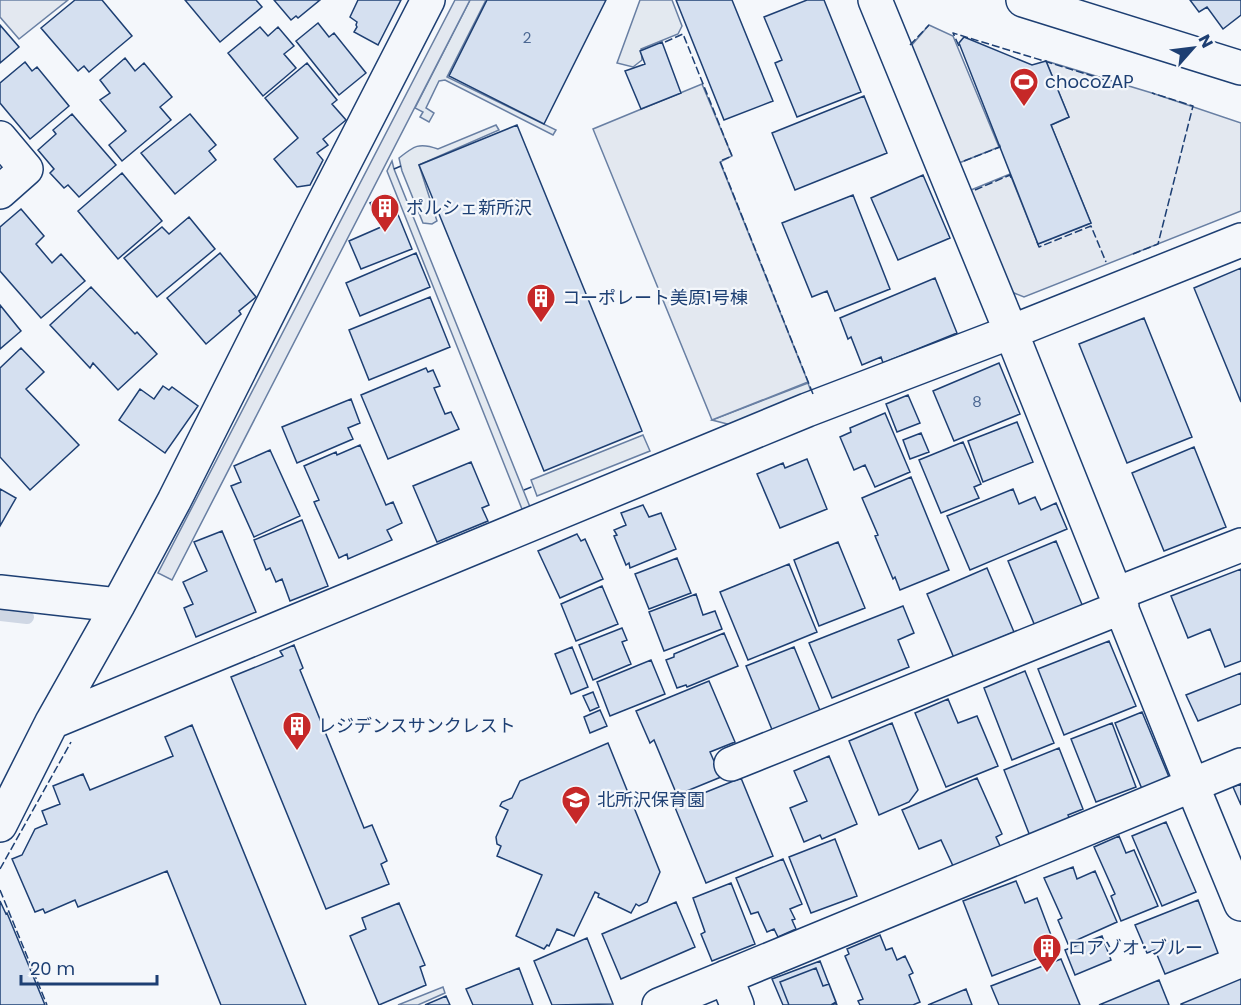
<svg xmlns="http://www.w3.org/2000/svg" width="1241" height="1005" font-family="Poppins,'Noto Sans JP',sans-serif">
	<rect width="100%" height="100%" fill="#f4f7fb"/>
	<path fill="#e3e9f0" stroke="#687fa3" stroke-width="1.5" d="M470,0H486L447,77L556,130L553,135L445,80L439,81L426,108L434,113L429,122L420,117L423,112L415,108Z
		M640,0H672L682,26L678,34L641,49L642,60L633,67L617,63Z
		M496,125L499,130L419,165L437,221L432,224L423,223L402,171L399,158C414,146 419,142 438,149Z
		M392,161L394,169L530,507L522,509L387,171Z
		M808,383L812,394L731,425L712,420Z
		M643,435L650,451L537,496L531,480Z
		M443,987L445,993L418,1005H398Z"/>
	<path fill="#e3e8f0" stroke="#687fa3" stroke-width="1.5" d="M0,0H68L19,39L0,17Z
		M455,0H470L172,580L158,573Z
		M929,25L953,36L999,147L959,163L971,190L1010,174L1038,244L1091,223L1051,125L1069,117L1046,61L1152,93L1241,123V211L1024,297L1009,291L911,46Z
		M702,84L732,156L720,162L808,382L712,420L593,129Z"/>
	<g fill="none" stroke-linecap="round" stroke-linejoin="round">
		<path stroke="#cfd7e4" stroke-width="14" d="M0,614L27,617"/>
	</g>
	<path fill="#d5e0f0" stroke="#1d3f73" stroke-width="1.5" d="M75,0H102L132,36L89,72L84,66L78,71L41,28Z
		M185,0H256L262,7L220,42Z
		M274,0H320L298,18L296,16L291,20Z
		M358,0H401L378,45L354,32L357,27L356,25L357,22L350,17Z
		M487,0H606L544,124L449,76Z
		M676,0H732L773,101L724,120Z
		M807,0H824L861,92L797,117L775,63L782,60L764,17Z
		M1190,0H1241V15L1223,29L1207,7L1199,12Z
		M318,23L329,37L334,33L366,73L339,95L296,41Z
		M0,25L19,47L0,63Z
		M260,27L268,36L278,27L294,46L284,54L296,68L263,96L228,53Z
		M964,37L1032,65L1046,61L1069,117L1051,125L1091,223L1038,244L959,43Z
		M662,42L681,93L641,109L625,71L645,64L640,51Z
		M125,58L135,71L144,63L172,97L160,107L171,120L122,161L109,145L126,131L100,100L110,93L100,80Z
		M25,62L32,71L37,67L69,106L30,139L0,103V83Z
		M307,63L337,100L332,104L346,120L323,139L328,145L317,153L323,160L310,185L297,187L274,159L298,138L265,98Z
		M864,96L887,153L795,190L772,133Z
		M72,114L116,165L79,197L68,185L64,188L50,173L54,169L38,150L56,134L53,130Z
		M190,114L216,145L209,151L216,160L175,194L141,153Z
		M517,125L642,431L544,471L419,165Z
		M122,173L162,221L118,259L78,211Z
		M923,175L950,238L898,260L871,198Z
		M390,195L412,249L361,269L349,241L381,227L370,203Z
		M853,195L890,289L835,311L827,291L812,297L782,223Z
		M21,209L44,236L36,244L52,263L61,254L85,281L41,318L0,271V227Z
		M189,217L215,249L157,297L124,258L162,227L169,234Z
		M220,253L256,297L239,311L241,314L206,344L167,298Z
		M416,253L430,287L360,316L346,283Z
		M1241,268V402L1194,288Z
		M935,278L957,333L883,363L881,357L862,365L851,337L848,339L840,318Z
		M91,287L135,334L137,332L157,354L118,390L93,363L90,368L50,325Z
		M430,297L450,347L369,380L349,330Z
		M0,305L21,331L0,349Z
		M1144,318L1192,437L1127,463L1079,344Z
		M21,348L44,372L26,389L79,445L30,490L0,457V368Z
		M999,363L1020,414L954,441L933,391Z
		M426,368L428,372L433,370L440,386L434,388L445,414L451,412L459,429L388,459L361,395Z
		M163,386L169,390L172,387L198,406L165,453L119,420L140,389L154,399Z
		M908,395L920,423L897,432L886,404Z
		M351,399L360,423L348,428L353,439L297,463L282,427Z
		M885,413L910,472L875,487L865,465L854,470L840,437L851,432L850,428Z
		M1017,422L1033,462L983,482L968,441Z
		M921,433L929,452L910,459L903,440Z
		M963,442L981,484L974,487L979,498L941,513L919,460Z
		M360,445L386,505L393,502L402,523L387,530L392,540L348,559L347,554L339,558L314,502L319,500L304,466L336,452L337,455Z
		M1194,447L1226,527L1164,551L1132,473Z
		M270,450L300,516L254,537L231,486L241,482L234,466Z
		M807,459L827,509L780,528L757,474L783,463L785,468Z
		M471,462L489,505L482,508L488,521L437,542L413,486Z
		M911,477L949,570L900,590L895,577L893,579L875,536L878,535L862,498Z
		M0,489L16,498L0,526Z
		M1013,489L1019,504L1035,497L1041,510L1056,503L1067,529L970,570L947,516Z
		M643,505L649,517L661,513L676,549L630,568L629,563L626,565L614,536L617,535L614,530L626,525L621,513Z
		M302,520L328,586L290,601L282,579L276,582L270,568L266,570L254,540Z
		M222,531L256,612L196,637L184,608L193,604L183,582L207,571L194,542Z
		M577,534L581,541L585,539L603,579L560,598L538,551Z
		M1056,541L1083,607L1035,626L1008,561Z
		M838,542L865,608L819,626L794,560Z
		M677,558L691,593L649,609L635,574Z
		M789,564L817,632L748,660L720,592Z
		M987,568L1014,632L954,658L927,594Z
		M1241,569V661L1225,667L1210,629L1188,638L1171,596Z
		M602,586L618,624L576,641L561,604Z
		M696,594L703,615L715,611L722,629L664,651L649,612Z
		M903,606L914,633L898,640L909,667L832,698L809,643Z
		M622,628L627,640L622,642L631,664L593,680L579,645Z
		M724,633L738,666L687,687L686,685L677,688L666,660L674,657V654Z
		M1109,641L1136,706L1064,735L1038,669Z
		M294,645L303,668L300,670L364,828L372,825L387,861L381,864L389,884L326,909L231,677L283,656L280,651Z
		M572,647L588,687L571,694L555,654Z
		M794,647L821,713L773,732L746,666Z
		M651,660L665,694L610,716L597,682Z
		M1025,671L1054,743L1012,760L984,688Z
		M1241,673V704L1198,721L1186,695Z
		M709,681L735,742L710,752L721,777L677,795L654,740L650,743L636,711Z
		M593,692L599,707L590,711L583,696Z
		M948,699L958,723L977,716L998,766L946,787L915,713Z
		M600,710L607,726L590,733L584,717Z
		M1142,712L1169,777L1142,789L1115,723Z
		M892,723L918,790L909,802L879,815L849,741Z
		M1112,723L1136,787L1096,802L1071,739Z
		M192,725L306,1005H221L167,871L78,907L75,900L45,913L43,909L35,912L12,859L22,855L35,829L47,824L42,811L60,804L53,786L83,774L90,790L173,756L165,737Z
		M608,743L660,872L647,902L639,906L636,904L631,913L598,897L599,894L595,892L574,936L557,929L549,946L547,945L544,949L516,936L542,875L497,856L501,846L497,844L496,837L508,810L500,806L502,802L512,798L520,781Z
		M1059,748L1083,809L1068,815L1070,820L1030,836L1004,770Z
		M829,756L857,824L822,839L820,835L804,842L790,808L807,801L794,771Z
		M741,778L773,856L706,883L674,805Z
		M977,778L1002,834L996,837L1001,848L954,868L941,840L919,849L902,810Z
		M1241,784V805L1233,787Z
		M1166,822L1196,892L1162,906L1132,836Z
		M1119,836L1126,853L1134,850L1158,906L1121,921L1111,896L1115,894L1094,847Z
		M835,839L857,896L811,913L789,857Z
		M783,859L802,904L790,909L795,919L792,920L796,929L778,937L774,929L767,932L758,912L751,914L736,878Z
		M1073,867L1077,879L1095,871L1117,922L1068,944L1058,920L1062,918L1044,878Z
		M1016,881L1025,903L1037,898L1057,951L992,976L963,901Z
		M731,883L755,944L712,961L701,934L705,932L693,898Z
		M1198,900L1218,953L1165,974L1155,950L1147,953L1135,925Z
		M0,901L6,914L7,913L45,1005H0Z
		M676,902L695,947L621,979L602,934Z
		M399,903L425,965L420,967L426,985L379,1005L350,936L366,929L362,918Z
		M880,935L886,950L892,948L897,960L905,956L913,973L909,975L920,1002L913,1005H860L858,1001L863,999L845,956L849,954L847,949Z
		M1102,936L1111,960L1075,975L1065,950Z
		M587,938L613,1004L552,1005L534,961Z
		M1061,959L1080,1005H999L991,986Z
		M820,961L837,1005H783L772,979Z
		M519,968L533,1005H473L466,989Z
		M816,968L823,986L829,984L836,1002L831,1005H789L780,982Z
		M1241,979V1005H1181V1004Z
		M1159,980L1169,1005H1099Z
		M966,989L972,1005H928Z
		M446,996L450,1005H425Z"/>
	<g fill="none" stroke-linecap="round" stroke-linejoin="round">
		<g stroke="#1d3f73" stroke-width="36">
			<path id="street" d="M875,0L1011,332L1192,785L1241,904
				M0,138L26,169L0,192
				M0,592L118,605
				M1116,594L1241,545
				M52,722L807,410L1011,332L1241,240
				M731,764L1122,607
				M0,825L52,722L118,605L174,501L313,224L428,0
				M726,977L737,1005
				M659,1005L1241,765"/>
		</g>
		<g stroke="#1d3f73" stroke-width="36">
			<path id="primary" d="M1023,0L1241,68"/>
		</g>
		<use href="#street" stroke="#f4f7fb" stroke-width="33"/>
		<use href="#primary" stroke="#f4f7fb" stroke-width="33"/>
		<path stroke="#1d3f73" stroke-width="1.5" stroke-dasharray="8 3" stroke-linecap="butt" d="M665,42L683,34L732,156L720,161L813,394L811,395
			M910,45L929,25
			M959,46L953,33L1109,81
			M964,161L1000,147L999,143
			M394,169L401,166
			M975,190L1010,175L1011,178
			M1037,242L1039,247L1091,226L1106,262
			M1133,254L1158,244L1193,106L1152,93
			M524,490L534,486
			M0,869L71,742
			M0,890L47,1005"/>
	</g>
	<defs>
		<g id="stadium-pin" transform="scale(1.5)"><path d="M0 17L-7.5 6A9.5 9.5 0 1 1 7.5 6Z" fill="#c62828" stroke="#f4f7fb"/><path d="M0-5a6.5 5 0 1 0 0 10a6.5 5 0 1 0 0-10ZM-3.5-1.8h7v3.6h-7Z" fill="#fff"/></g>
		<g id="building-pin" transform="scale(1.5)"><path d="M0 17L-7.5 6A9.5 9.5 0 1 1 7.5 6Z" fill="#c62828" stroke="#f4f7fb"/><path d="M-4-6H4V6H1V3H-1V6H-4ZM-2.5-4.3h1.7v1.8h-1.7ZM.8-4.3h1.7v1.8H.8ZM-2.5-1h1.7V.8h-1.7ZM.8-1h1.7V.8H.8Z" fill="#fff"/></g>
		<g id="school-pin" transform="scale(1.5)"><path d="M0 17L-7.5 6A9.5 9.5 0 1 1 7.5 6Z" fill="#c62828" stroke="#f4f7fb"/><path d="M0-5L7-2L0 1L-7-2ZM-4 1L0 2.5L4 1V4Q0 6-4 4Z" fill="#fff"/></g>
	</defs>
	<g fill-rule="evenodd">
		<use href="#stadium-pin" x="1024" y="82"/>
		<use href="#building-pin" x="385" y="208"/>
		<use href="#building-pin" x="541" y="298"/>
		<use href="#building-pin" x="297" y="726"/>
		<use href="#school-pin" x="576" y="800"/>
		<use href="#building-pin" x="1047" y="948"/>
	</g>
	<g text-anchor="middle" stroke-width="4.5" stroke-linejoin="round" paint-order="stroke">
		<g font-size="15" fill="#4b6792">
			<text x="527" y="43">2</text>
			<text x="977" y="407">8</text>
		</g>
		<g font-size="18" fill="#1d3f73" stroke="#f4f7fb" text-anchor="start">
			<text x="1045" y="88">chocoZAP</text>
			<text x="406" y="214">ポルシェ新所沢</text>
			<text x="562" y="304">コーポレート美原1号棟</text>
			<text x="318" y="732">レジデンスサンクレスト</text>
			<text x="597" y="806">北所沢保育園</text>
			<text x="1068" y="954">ロアゾオ･ブルー</text>
		</g>
	</g>
	<g transform="translate(1193 48) rotate(62)" stroke="#f4f7fb" stroke-width="4.5" paint-order="stroke">
	<path d="M0-4.5L10 22L0 15L-10 22Z" fill="#1d3f73"/>
	<text y="-9" font-size="16" font-weight="bold" text-anchor="middle" fill="#1d3f73">N</text>
	</g>
	<path d="M21 975v9h136v-9" fill="none" stroke="#1d3f73" stroke-width="3"/>
	<text x="30" y="975" font-size="18" fill="#1d3f73" stroke="#f4f7fb" stroke-width="4.5" paint-order="stroke">20 m</text>
</svg>
